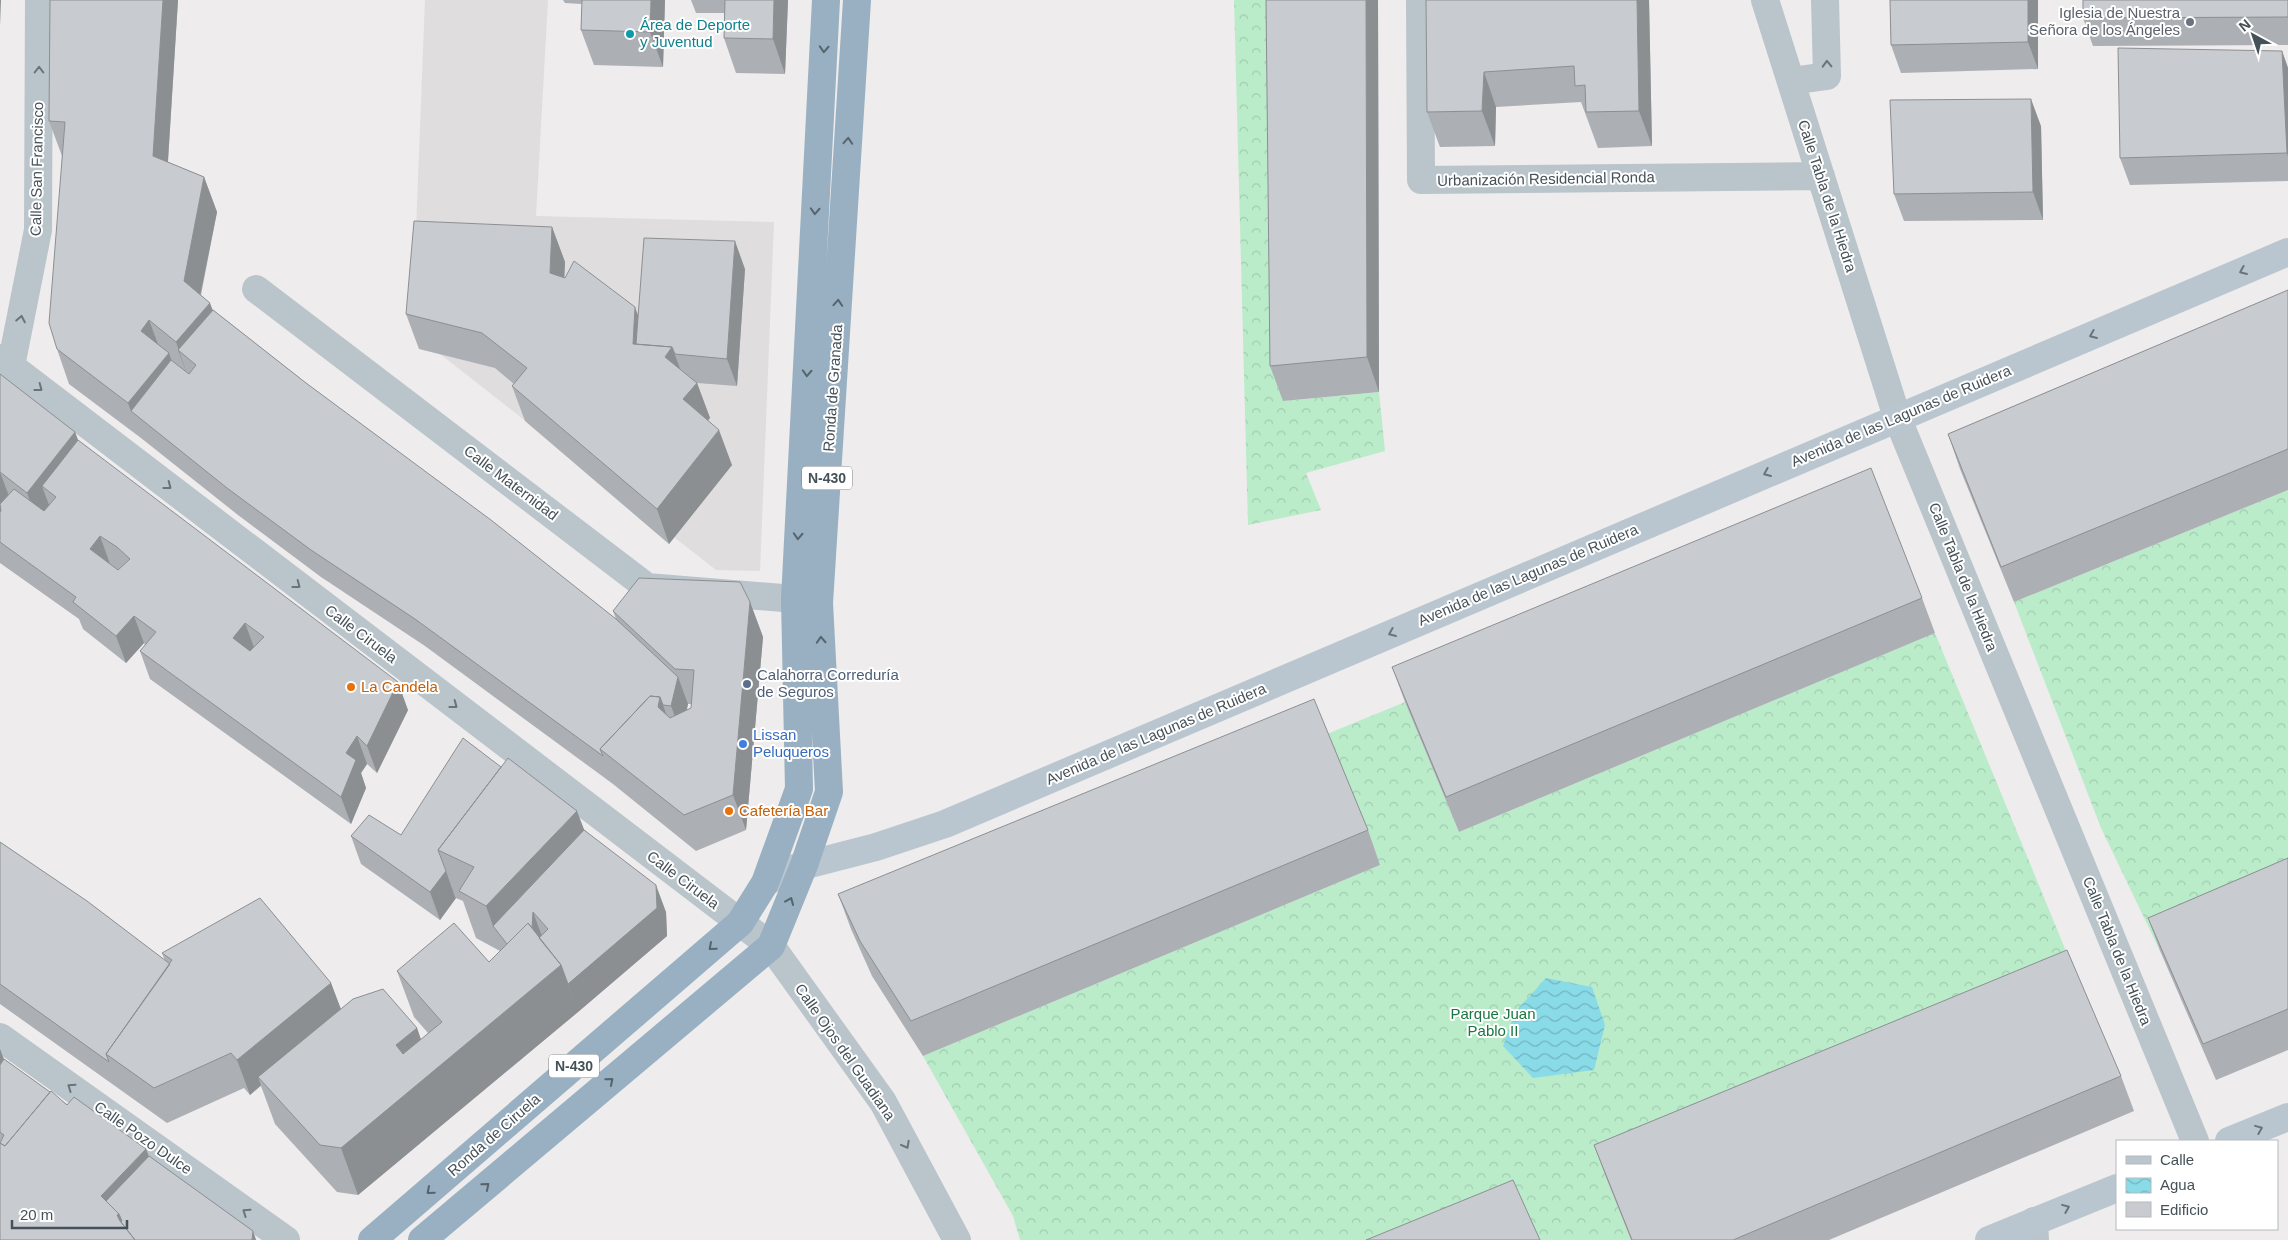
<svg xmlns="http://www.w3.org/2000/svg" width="2288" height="1240" font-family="Helvetica,sans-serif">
	<defs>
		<pattern id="forest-crowns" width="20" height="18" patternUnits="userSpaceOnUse" patternTransform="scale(1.25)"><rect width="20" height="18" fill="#baecca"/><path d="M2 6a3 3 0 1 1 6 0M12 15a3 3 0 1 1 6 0" fill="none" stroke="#a1ccb0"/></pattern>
		<pattern id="water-waves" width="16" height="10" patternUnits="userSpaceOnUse" patternTransform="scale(1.25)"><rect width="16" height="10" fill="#89dbe7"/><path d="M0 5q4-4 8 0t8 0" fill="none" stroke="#72b4be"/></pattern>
	</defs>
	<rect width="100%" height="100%" fill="#eeecec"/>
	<path fill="#dfdddd" d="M425,0H548L536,216L774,222L760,571L716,570L412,332Z"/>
	<path fill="url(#forest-crowns)" d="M1234,0H1278L1283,401L1379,392L1385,451L1306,473L1321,510L1248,525Z
		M2288,490V898L2161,953L2101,828L2014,602Z
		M1935,633L2080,985L1607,1180L1631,1240H1020L1013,1216L923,1056L1380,865L1327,734L1405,702L1459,832Z"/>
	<path fill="url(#water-waves)" d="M1546,978L1592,987L1605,1025L1594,1070L1533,1078L1503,1046L1515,1012Z"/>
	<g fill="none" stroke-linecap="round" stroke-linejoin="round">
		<path stroke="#bac4cb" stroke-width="28" d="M1420,0L1421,180L1821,176
			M1765,0L1897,417L2195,1141
			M1791,81L1827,76L1825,0
			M256,289L647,587L795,599
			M0,358L771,946L883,1102L957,1240
			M11,366L38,230L39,0
			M0,1037L286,1240
			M2034,1221L2035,1240"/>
		<path stroke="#bac6cf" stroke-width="28" d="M765,883L787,870L876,847L945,824L2288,252
			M2229,1141L2288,1117
			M1989,1240L2117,1188"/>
		<path stroke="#98b0c2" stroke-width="28" d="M372,1240L740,923L765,883L799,789L795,599L826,0
			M422,1240L771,946L804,865L829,792L819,603L857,0"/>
	</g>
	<path fill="#acafb4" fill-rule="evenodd" d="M50,0H178L168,162L204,177L217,212L201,295L213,310L306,383L616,619L613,611L750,602L763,637L746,830L696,851L613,784L425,646L321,577L238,515L141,438L69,384L57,349L62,156L49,121ZM688,704H692L691,708L687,710Z
		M563,0H665L663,67L594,65L581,30L582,4L565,3Z
		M691,0H788L785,74L736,73L724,38V13H696Z
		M1266,0H1378L1379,392L1283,401L1270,366Z
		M1426,0H1649L1652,146L1598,148L1581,102L1496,107L1495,146L1440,147L1427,112Z
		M1890,0H2038V69L1901,73L1891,45Z
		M2288,0V45L2093,46L2083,18Z
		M2282,51L2288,68V181L2130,185L2120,158Z
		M2041,126L2043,220L1904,221L1894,194Z
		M552,227L565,262L564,278L638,315L745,269L737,386L697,383L710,418L708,420L732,465L669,544L525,421L512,386L514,384L495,368L419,349L406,314Z
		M2288,290V490L2014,602L1960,469L1948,434Z
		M0,374L75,432L78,440L408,710L377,773L367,764L361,773L366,788L351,824L150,679L140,651L145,645L144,643L126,663L83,629L79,619L0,563Z
		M1922,598L1935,633L1459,832L1405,702L1392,667Z
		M585,830L666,912L667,936L578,1012L358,1195L337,1192L275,1124L261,1086L250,1095L244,1088L167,1123L0,1004V842L165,961L162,953L331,983L341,1009L417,1028L421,1040L428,1033L414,1017L397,971L489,962L500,951L476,938L463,901L456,898L440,920L361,864L351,836Z
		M1368,830L1380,865L923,1056L872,976L851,929L838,894Z
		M2288,858V1050L2216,1080L2161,953L2148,918Z
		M0,1049L4,1059L67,1104L146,1149L149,1156L253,1231L256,1240H0Z
		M2121,1076L2134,1111L1829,1240H1631L1607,1180L1594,1145Z"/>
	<path fill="#8c8f92" d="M0,0H1L0,26Z
		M163,0H178L166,191L153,156Z
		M651,0H665L663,67L650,32Z
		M774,0H788L785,74L773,39Z
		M1366,0H1378L1379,392L1367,357Z
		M1637,0H1649L1652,146L1639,111Z
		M2028,0H2038V69L2028,42Z
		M2282,51L2288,68V157L2287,153Z
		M1484,72L1496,107L1495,146L1482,111Z
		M2031,99L2041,126L2043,220L2033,192Z
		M204,177L217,212L196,316L184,281Z
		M552,227L565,262L563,308L550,273Z
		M735,241L745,269L737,386L727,359Z
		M210,303L223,338L196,365L178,350L188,377L176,342Z
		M635,307L648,342L647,352L633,344Z
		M149,320L162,355L141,331Z
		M672,347L685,382L665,357Z
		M169,353L181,388L131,411L128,403Z
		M697,383L710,418L696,434L683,399Z
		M719,430L732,465L669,544L657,509Z
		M75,432L88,467L42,486L52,513L40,528L27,493Z
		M0,472L13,507L0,542Z
		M100,536L110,564L90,549Z
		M750,602L763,637L746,830L733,795Z
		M134,616L144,643L126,663L116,636Z
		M245,623L255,650L243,665L233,638Z
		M678,677L688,704L681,733L671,706Z
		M398,682L408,710L377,773L367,746Z
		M660,697L673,732L658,707Z
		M357,736L367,764L361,773L366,788L351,824L341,797L346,753Z
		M577,811L595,858L533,912L543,939L493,926L486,906Z
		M446,871L455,897L456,898L440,920L430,892Z
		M656,885L666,912L667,936L578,1012L568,984Z
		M561,965L578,1012L358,1195L341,1148L396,1045L417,1028L432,1072Z
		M331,983L344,1018L258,1077L261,1085L250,1095L237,1060Z
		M0,1049L11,1078L0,1093Z
		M146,1149L159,1184L127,1234L101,1196Z
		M253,1231L256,1240H252Z"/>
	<path fill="#c8ccd1" stroke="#8c8f92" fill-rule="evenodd" d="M50,0H163L153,156L204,177L184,281L210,303L176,342L149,320L141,331L169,353L128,403L57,349L49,323L65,122L49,121Z
		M582,0H651L650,32L581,30Z
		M725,0H774L773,39L724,38Z
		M1266,0H1366L1367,357L1270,366Z
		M1426,0H1637L1639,111L1586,112L1585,85L1575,86L1574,66L1484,72L1482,111L1427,112Z
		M1890,0H2028V42L1891,45Z
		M2083,0H2288V17L2083,18Z
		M2118,48L2282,51L2287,153L2120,158Z
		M2031,99L2033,192L1894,194L1890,100Z
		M414,221L552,227L550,273L565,278L574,261L635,307L633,344L672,347L665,357L697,383L683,399L719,430L657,509L512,386L527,368L482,333L406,314Z
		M644,238L735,241L727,359L675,354L672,347L636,344Z
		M2288,290V449L2001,567L1948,434Z
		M213,310L306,383L491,520L616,619L678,677L671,706L663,705L660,697L650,696L600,749L603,756L415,619L311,550L227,488L131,411L171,360L189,374L196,365L178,350Z
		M0,374L75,432L27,493L0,472Z
		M78,440L398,682L367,746L357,736L346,753L356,760L341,797L140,651L156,632L134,616L116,636L73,602L76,597L0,542V512L1,511L0,504L14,489L44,511L56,497L42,486ZM100,536L117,547L130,559L118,570L90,549ZM245,623L264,637L250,651L233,638Z
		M1871,468L1922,598L1446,797L1392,667Z
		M639,578L740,582L750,602L733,795L684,815L600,749L650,696L660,697L658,707L670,718L691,708L694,670L675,669L613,611Z
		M1314,699L1368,830L911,1021L860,941L838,894Z
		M463,738L501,767L438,850L446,871L430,892L351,836L369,815L401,835Z
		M508,758L577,811L486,906L459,891L474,867L438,850Z
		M584,830L656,885L657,908L568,984L561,965L539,938L548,929L533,912L532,928L528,923L507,944L493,926Z
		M0,842L87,901L170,964L106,1054L109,1062L0,984Z
		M2288,858V1009L2203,1044L2148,918Z
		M260,898L331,983L237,1060L231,1053L154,1088L106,1054L172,960L162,953Z
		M454,923L489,962L528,923L561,965L341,1148L320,1145L258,1077L353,999L383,989L417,1028L396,1045L403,1054L442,1022L397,971Z
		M2067,950L2121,1076L1733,1240H1632L1594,1145Z
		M4,1059L50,1092L5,1146L0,1143L4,1135L0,1132V1065Z
		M51,1091L67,1105L74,1097L146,1149L101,1196L119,1214L117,1215L120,1221L135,1240H0V1143L5,1146Z
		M149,1156L253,1231L252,1240H135L121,1222L122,1221L119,1214L106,1201Z
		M1513,1180L1540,1240H1366Z"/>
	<defs><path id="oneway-chevron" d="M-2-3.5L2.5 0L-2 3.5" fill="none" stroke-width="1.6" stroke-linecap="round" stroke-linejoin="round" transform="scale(1.25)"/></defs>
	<g stroke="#56646d">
		<use href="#oneway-chevron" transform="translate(824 49) rotate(93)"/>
		<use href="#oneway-chevron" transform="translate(848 141) rotate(-86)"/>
		<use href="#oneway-chevron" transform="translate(815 211) rotate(93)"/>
		<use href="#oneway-chevron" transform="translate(838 303) rotate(-86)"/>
		<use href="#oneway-chevron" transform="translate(807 373) rotate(93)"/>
		<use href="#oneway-chevron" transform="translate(798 536) rotate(93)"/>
		<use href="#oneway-chevron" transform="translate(821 640) rotate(-93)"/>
		<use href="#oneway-chevron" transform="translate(790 901) rotate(-67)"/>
		<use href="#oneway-chevron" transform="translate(712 947) rotate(139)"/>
		<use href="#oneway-chevron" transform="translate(610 1081) rotate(-40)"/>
		<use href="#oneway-chevron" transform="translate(486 1186) rotate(-40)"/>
		<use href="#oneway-chevron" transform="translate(430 1191) rotate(139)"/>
	</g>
	<g stroke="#68747a">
		<use href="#oneway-chevron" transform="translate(1827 64) rotate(-92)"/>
		<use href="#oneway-chevron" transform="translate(39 70) rotate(-90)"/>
		<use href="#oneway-chevron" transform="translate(21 319) rotate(-79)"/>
		<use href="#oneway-chevron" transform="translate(39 388) rotate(37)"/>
		<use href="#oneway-chevron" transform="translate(168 486) rotate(37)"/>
		<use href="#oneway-chevron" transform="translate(297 585) rotate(37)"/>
		<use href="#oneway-chevron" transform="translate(454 705) rotate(37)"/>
		<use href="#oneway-chevron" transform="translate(71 1087) rotate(-145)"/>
		<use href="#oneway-chevron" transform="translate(906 1145) rotate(62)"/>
		<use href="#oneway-chevron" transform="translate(246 1212) rotate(-145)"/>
	</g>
	<g stroke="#68747c">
		<use href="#oneway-chevron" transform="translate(2243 271) rotate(157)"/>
		<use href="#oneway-chevron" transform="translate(2093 335) rotate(157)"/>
		<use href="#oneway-chevron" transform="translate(1767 473) rotate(157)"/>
		<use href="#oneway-chevron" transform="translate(1392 633) rotate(157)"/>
		<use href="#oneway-chevron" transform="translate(2259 1129) rotate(-22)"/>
		<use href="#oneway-chevron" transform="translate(2066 1208) rotate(-22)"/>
	</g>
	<circle fill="#6b7280" stroke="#fff" stroke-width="2" cx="2190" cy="22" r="5"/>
	<circle fill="#0f9aa8" stroke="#fff" stroke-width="2" cx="630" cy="34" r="5"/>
	<circle fill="#5c6f8a" stroke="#fff" stroke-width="2" cx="747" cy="684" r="5"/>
	<g fill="#e8710a" stroke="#fff" stroke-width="2">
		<circle cx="351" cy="687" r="5"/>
		<circle cx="729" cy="811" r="5"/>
	</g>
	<circle fill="#3f7fe0" stroke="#fff" stroke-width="2" cx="743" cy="744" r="5"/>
	<g text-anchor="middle" stroke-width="4" stroke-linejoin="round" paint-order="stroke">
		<g fill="#fff" stroke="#7d858a" stroke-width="1">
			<rect x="802" y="466.5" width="50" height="23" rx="4"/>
			<rect x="549" y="1054.5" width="50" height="23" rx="4"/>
		</g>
		<g font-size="14" font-weight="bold" fill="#455158">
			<text x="827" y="483">N-430</text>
			<text x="574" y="1071">N-430</text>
		</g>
		<g font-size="15" fill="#5b616d" stroke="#fff" text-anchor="end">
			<text x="2180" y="18">Iglesia de Nuestra<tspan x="2180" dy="17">Señora de los Ángeles</tspan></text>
		</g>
		<g font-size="15" fill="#0d838f" stroke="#fff" text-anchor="start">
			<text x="640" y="30">Área de Deporte<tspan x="640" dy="17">y Juventud</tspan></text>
		</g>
		<g font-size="15" fill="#455158" stroke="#fff">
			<text transform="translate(37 169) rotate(-89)" y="5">Calle San Francisco</text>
			<text transform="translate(1546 179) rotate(-1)" y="5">Urbanización Residencial Ronda</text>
			<text transform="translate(1827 196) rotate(72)" y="5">Calle Tabla de la Hiedra</text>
			<text transform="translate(833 388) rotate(-86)" y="5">Ronda de Granada</text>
			<text transform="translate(1901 416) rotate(-23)" y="5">Avenida de las Lagunas de Ruidera</text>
			<text transform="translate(511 483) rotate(37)" y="5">Calle Maternidad</text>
			<text transform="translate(1528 575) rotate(-23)" y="5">Avenida de las Lagunas de Ruidera</text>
			<text transform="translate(1963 577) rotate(68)" y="5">Calle Tabla de la Hiedra</text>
			<text transform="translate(361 634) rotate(37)" y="5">Calle Ciruela</text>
			<text transform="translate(1156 734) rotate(-23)" y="5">Avenida de las Lagunas de Ruidera</text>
			<text transform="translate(683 880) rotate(37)" y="5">Calle Ciruela</text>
			<text transform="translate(2117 951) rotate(68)" y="5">Calle Tabla de la Hiedra</text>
			<text transform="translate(845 1052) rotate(55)" y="5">Calle Ojos del Guadiana</text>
			<text transform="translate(494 1135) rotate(-41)" y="5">Ronda de Ciruela</text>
			<text transform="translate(143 1138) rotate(35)" y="5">Calle Pozo Dulce</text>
		</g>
		<g font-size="15" fill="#4e5e75" stroke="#fff" text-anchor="start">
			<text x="757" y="680">Calahorra Correduría<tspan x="757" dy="17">de Seguros</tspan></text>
		</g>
		<g font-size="15" fill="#c56008" stroke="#fff" text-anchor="start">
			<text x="361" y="692">La Candela</text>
			<text x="739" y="816">Cafetería Bar</text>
		</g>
		<g font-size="15" fill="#366cbe" stroke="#fff" text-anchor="start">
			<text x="753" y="740">Lissan<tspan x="753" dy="17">Peluqueros</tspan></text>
		</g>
		<g font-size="15" fill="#1a7540" stroke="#fff">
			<text x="1493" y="1019">Parque Juan<tspan x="1493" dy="17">Pablo II</tspan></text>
		</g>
	</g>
	<rect x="2116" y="1140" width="162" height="90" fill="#ffffff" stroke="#b5b9bc"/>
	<rect x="2126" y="1156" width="25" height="8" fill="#bac6cf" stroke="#b5b9bc"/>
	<text x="2160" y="1165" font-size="15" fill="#455158">Calle</text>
	<rect x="2126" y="1178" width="25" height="15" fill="url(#water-waves)" stroke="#b5b9bc"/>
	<text x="2160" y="1190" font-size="15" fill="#455158">Agua</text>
	<rect x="2126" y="1202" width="25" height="15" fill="#c8ccd1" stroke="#b5b9bc"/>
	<text x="2160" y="1215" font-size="15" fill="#455158">Edificio</text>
	<g transform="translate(2253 35) rotate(320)" stroke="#ffffff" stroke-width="4" paint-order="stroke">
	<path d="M0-4L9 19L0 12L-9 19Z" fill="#455158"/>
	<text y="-8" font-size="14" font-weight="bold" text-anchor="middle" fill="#455158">N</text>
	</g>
	<path d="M12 1220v8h115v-8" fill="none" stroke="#455158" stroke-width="2.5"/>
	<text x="20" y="1220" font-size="15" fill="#455158" stroke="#ffffff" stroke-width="4" paint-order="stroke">20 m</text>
</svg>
